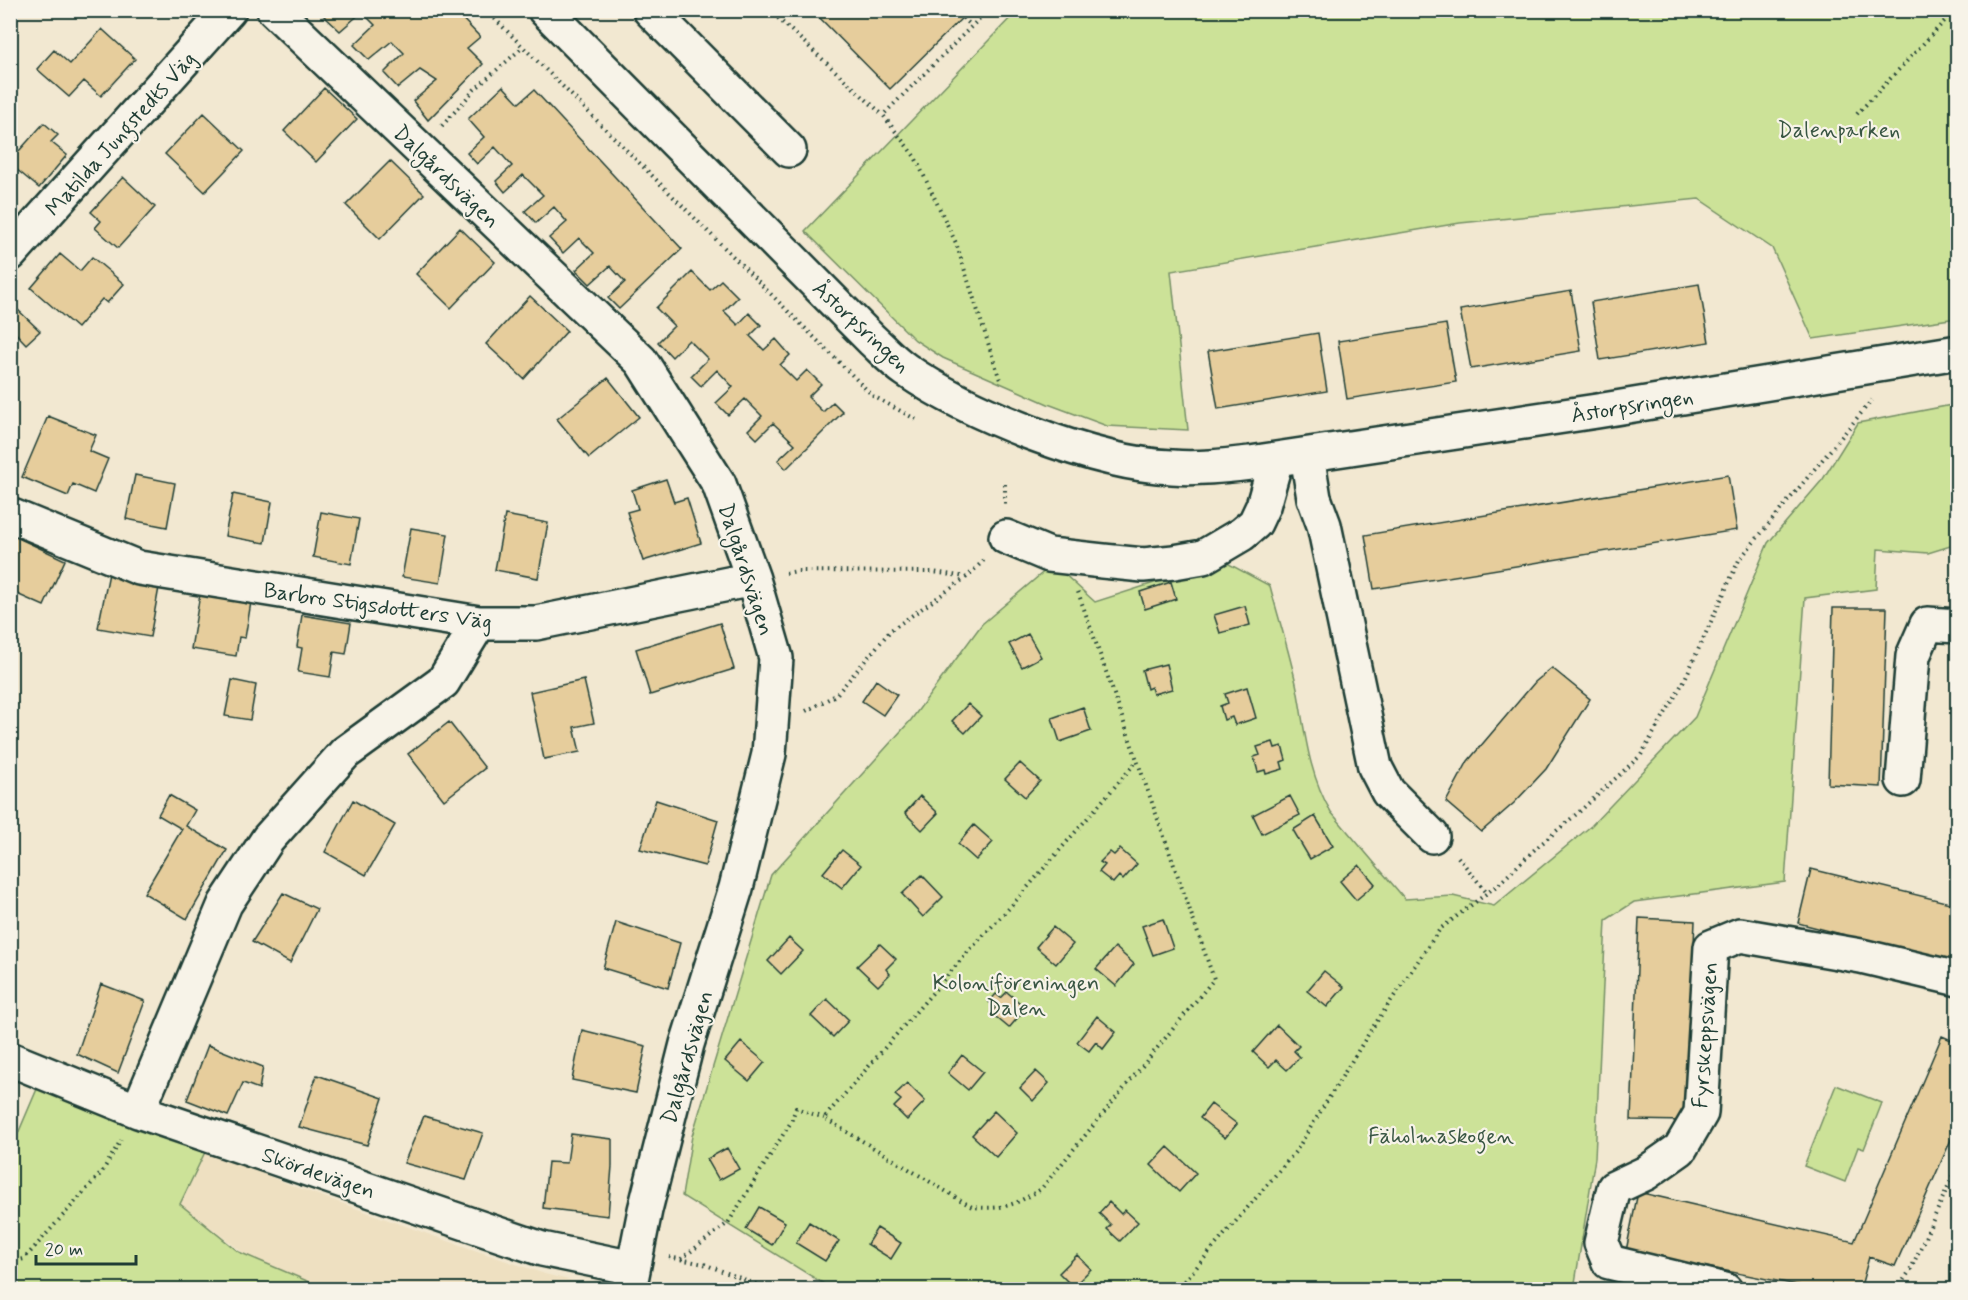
<svg xmlns="http://www.w3.org/2000/svg" width="1968" height="1300" font-family="Mynerve,sans-serif">
	<rect width="100%" height="100%" fill="#f2e8d1"/>
	<filter id="ink" filterUnits="userSpaceOnUse"><feTurbulence type="fractalNoise" baseFrequency=".0167" numOctaves="2"/><feDisplacementMap in="SourceGraphic" scale="12" xChannelSelector="R" yChannelSelector="G"/><feConvolveMatrix kernelMatrix="1 2 1 2 8 2 1 2 1" color-interpolation-filters="sRGB"/></filter>
	<g filter="url(#ink)">
		<path fill="#eee0c1" d="M206,1150L293,1186L442,1239L545,1274L605,1289H326L246,1255L180,1204Z"/>
		<path fill="#cce298" stroke="#769066" stroke-width="1.5" d="M1017,11H1957V318L1813,339L1772,248L1699,199L1460,223L1171,271L1188,430L1107,426L1048,404L943,358L915,340L805,231Z
			M1957,404V544L1928,553L1878,549L1876,589L1805,598L1785,882L1634,902L1606,920L1595,1158L1574,1289H832L682,1196L692,1136L771,875L911,720L982,624L1047,569L1062,572L1095,602L1179,575L1218,558L1270,586C1279,620 1290,654 1297,688C1305,731 1308,773 1331,812L1405,899L1453,896L1494,906L1591,826L1695,717L1768,543L1823,479L1858,423Z
			M1836,1085L1882,1103L1864,1149L1858,1147L1845,1182L1804,1166Z
			M37,1089L206,1150L180,1204L239,1252L326,1289L11,1290V1150Z"/>
		<path fill="#e6cd9c" stroke="#1f3d34" stroke-width="1.5" d="M328,10H454L480,37L467,48L483,64L428,120L413,101L437,81L420,70L398,88L384,73L404,53L392,41L369,60L354,45L375,25L362,12L340,31L323,15Z
			M812,10H970L890,89Z
			M102,29L135,59L101,96L84,81L69,97L37,69L54,50L70,64Z
			M503,86L519,103L534,90L682,249L619,309L608,298L625,282L610,266L590,284L576,270L594,253L579,238L563,253L549,238L567,222L554,207L536,223L525,211L543,195L523,175L505,192L496,181L512,166L495,147L477,164L467,153L484,137L468,119Z
			M324,88L357,119L316,162L284,131Z
			M204,113L244,151L205,192L165,154Z
			M44,123L58,135L51,142L67,155L39,188L10,164V161Z
			M390,161L424,194L380,239L346,205Z
			M123,177L155,207L118,248L95,228L101,221L91,212Z
			M460,228L495,262L451,308L416,274Z
			M60,254L80,271L92,257L124,284L107,303L102,299L77,328L31,288Z
			M692,272L710,290L721,280L738,297L724,311L738,325L749,313L761,325L750,336L764,350L776,339L790,355L780,365L796,381L807,370L821,384L808,397L823,412L833,402L843,412L786,469L778,460L795,444L773,423L757,439L748,430L762,416L745,399L728,415L716,403L733,387L717,370L701,386L691,376L708,359L689,340L672,357L658,342L674,326L656,308Z
			M1699,284L1709,342L1600,360L1591,302Z
			M1571,291L1581,351L1471,369L1460,310Z
			M530,296L567,331L524,379L486,344Z
			M17,309L40,331L26,344L10,327V315Z
			M1446,324L1456,382L1347,399L1338,341Z
			M1318,333L1327,391L1218,409L1208,351Z
			M608,378L639,417L589,458L557,419Z
			M48,416L96,435L89,451L108,459L94,493L73,484L68,496L22,477Z
			M135,475L175,483L167,527L126,519Z
			M1728,475L1737,530L1374,589L1365,535Z
			M666,479L674,502L687,498L701,543L643,561L627,512L638,509L632,490Z
			M233,494L272,502L265,543L225,536Z
			M321,512L359,519L351,564L313,557Z
			M505,515L548,523L538,578L495,570Z
			M411,528L448,534L440,583L402,577Z
			M14,536L65,560L44,606L10,591V544Z
			M109,573L160,582L150,637L98,628Z
			M1171,582L1176,599L1145,609L1140,592Z
			M200,594L251,602L245,638L239,637L236,656L191,649Z
			M1245,606L1250,625L1220,633L1214,615Z
			M1833,608H1887L1881,787L1828,784Z
			M302,615L351,623L346,654L334,652L330,677L298,672L302,648L297,647Z
			M720,623L734,669L650,695L636,649Z
			M1028,634L1041,657L1022,667L1009,644Z
			M1166,664L1172,689L1153,694L1151,687L1147,689L1142,670Z
			M1552,668L1590,699L1546,769L1514,803L1481,832L1446,802L1468,761L1535,682Z
			M232,680L256,685L250,720L225,716Z
			M584,680L594,723L574,727L580,752L544,759L530,692Z
			M876,680L897,695L883,715L862,701Z
			M1247,687L1256,718L1235,725L1232,717L1224,720L1220,706L1228,703L1225,694Z
			M968,704L981,716L965,733L952,721Z
			M1083,707L1091,731L1060,742L1052,718Z
			M449,722L485,768L444,800L408,754Z
			M1273,742L1275,748L1282,746L1286,760L1281,762L1283,769L1266,774L1265,770L1258,772L1254,757L1260,755L1257,747Z
			M1020,763L1040,781L1025,797L1005,779Z
			M169,795L195,810L186,826L227,850L187,919L144,893L182,829L158,815Z
			M920,796L938,813L922,830L905,813Z
			M1290,796L1300,815L1262,834L1253,815Z
			M353,800L395,825L366,875L325,852Z
			M656,800L718,820L705,866L640,849Z
			M1315,816L1333,846L1310,859L1293,830Z
			M974,825L993,842L976,860L958,844Z
			M1120,849L1137,864L1123,880L1119,876L1113,883L1099,872L1105,865L1100,862L1110,852L1114,855Z
			M842,850L861,865L842,888L823,873Z
			M1359,865L1375,884L1356,900L1340,881Z
			M1811,869L1958,905V964L1798,923Z
			M922,875L943,897L923,917L902,894Z
			M283,893L317,909L290,963L252,942Z
			M1639,918L1695,921L1686,1121L1631,1120Z
			M1163,919L1173,948L1153,955L1142,926Z
			M616,922L680,943L668,988L603,968Z
			M1053,927L1073,944L1056,964L1036,947Z
			M789,938L803,951L781,974L768,961Z
			M880,944L896,959L886,969L890,974L878,986L857,966Z
			M1115,947L1134,964L1116,986L1096,969Z
			M1324,971L1344,987L1327,1007L1307,991Z
			M101,984L145,1001L118,1073L77,1054Z
			M1007,992L1026,1008L1009,1028L991,1013L996,1007L989,1002L996,994L1001,998Z
			M827,999L849,1020L833,1037L811,1016Z
			M1097,1016L1116,1032L1103,1049L1096,1042L1089,1051L1077,1042Z
			M1277,1025L1299,1046L1294,1051L1300,1057L1287,1070L1276,1060L1269,1067L1253,1052Z
			M582,1030L646,1046L636,1093L572,1080Z
			M1942,1036L1958,1043V1124L1895,1266L1869,1257L1860,1290H1822L1626,1251L1638,1192L1854,1242Z
			M741,1042L765,1062L749,1081L725,1061Z
			M208,1045L263,1067L259,1089L243,1083L228,1116L187,1100Z
			M962,1055L983,1072L968,1090L948,1073Z
			M1036,1071L1049,1083L1033,1101L1020,1088Z
			M317,1075L383,1098L367,1145L299,1127Z
			M907,1083L925,1101L907,1120L894,1107L901,1100L895,1095Z
			M1211,1104L1237,1124L1225,1138L1200,1118Z
			M994,1111L1017,1133L996,1157L972,1135Z
			M424,1116L483,1133L466,1180L404,1163Z
			M571,1134L612,1139V1166L608,1216L543,1208L548,1162L567,1163Z
			M1168,1147L1196,1173L1179,1192L1151,1165Z
			M727,1148L739,1169L719,1180L707,1159Z
			M1109,1202L1121,1214L1125,1210L1138,1222L1120,1241L1107,1229L1111,1225L1099,1213Z
			M759,1207L785,1222L772,1245L746,1229Z
			M809,1222L839,1241L825,1261L796,1243Z
			M877,1228L901,1243L891,1259L867,1244Z
			M1077,1255L1091,1269L1073,1287L1059,1273Z"/>
		<g fill="none" stroke-linecap="round" stroke-linejoin="round">
			<g stroke="#1f3d34" stroke-width="38">
				<path id="minor" d="M274,10L641,361L719,484L753,579L776,658L769,754L736,888L687,1044L645,1210L629,1290
					M545,10L872,340C883,350 894,362 906,370C970,414 1094,464 1172,467C1198,469 1224,466 1250,463L1597,411L1958,352
					M650,10L789,150
					M10,254L229,10
					M1307,455L1314,498L1324,525L1375,767L1388,792L1432,836
					M10,515L139,568L479,623H536L753,579
					M1006,537L1049,555L1103,561L1143,565L1174,562L1203,557L1242,534L1255,523L1263,506L1276,460
					M1903,780L1913,656L1927,624L1958,626
					M10,1059L138,1111L542,1249L633,1268
					M138,1111L225,904L268,839L345,753L443,682L479,623
					M1725,1290L1609,1262L1601,1243L1614,1188L1646,1173L1680,1149L1701,1113L1711,947L1740,935L1861,956L1958,979"/>
			</g>
			<path stroke="#1f3d34" stroke-width="4" stroke-dasharray="1.5 4.5" stroke-linecap="butt" d="M486,10L873,396L917,420
				M769,10L883,115
				M988,10L883,115L915,157L956,243L1000,380
				M963,18L972,26
				M1857,114L1955,10
				M442,126L474,90L523,47
				M1005,484V505
				M786,573L797,571L933,572L966,577
				M1078,592L1214,979L1041,1189C1014,1205 1005,1210 972,1207L824,1118L966,954L1013,904L1137,761
				M806,711L836,695L891,630L967,577L984,560
				M1458,857L1487,893
				M669,1257L704,1264L771,1290
				M681,1259L728,1223L791,1122L796,1108L824,1118
				M10,1262L24,1259L102,1172L121,1140
				M1177,1290L1296,1151L1371,1030L1440,929L1499,884L1535,849L1579,812L1641,755L1684,681L1739,560L1872,400
				M1897,1290L1911,1269L1958,1164"/>
			<use href="#minor" stroke="#f7f3e8" stroke-width="33"/>
		</g>
	</g>
	<g text-anchor="middle" stroke-width="4.5" stroke-linejoin="round" paint-order="stroke">
		<g font-size="22" fill="#395643" stroke="#f7f3e8">
			<text x="1839" y="137">Dalenparken</text>
			<text x="1016" y="990">Koloniföreningen<tspan x="1016" dy="25">Dalen</tspan></text>
			<text x="1441" y="1143">Fäholmaskogen</text>
		</g>
		<g font-size="22" fill="#1f3d34" stroke="#f7f3e8">
			<text transform="translate(120 133) rotate(-48)" y="8">Matilda Jungstedts Väg</text>
			<text transform="translate(447 176) rotate(44)" y="8">Dalgårdsvägen</text>
			<text transform="translate(862 326) rotate(43)" y="8">Åstorpsringen</text>
			<text transform="translate(1632 405) rotate(-9)" y="8">Åstorpsringen</text>
			<text transform="translate(747 569) rotate(72)" y="8">Dalgårdsvägen</text>
			<text transform="translate(378 605) rotate(8)" y="8">Barbro Stigsdotters Väg</text>
			<text transform="translate(1704 1035) rotate(-86)" y="8">Fyrskeppsvägen</text>
			<text transform="translate(686 1057) rotate(-74)" y="8">Dalgårdsvägen</text>
			<text transform="translate(319 1172) rotate(19)" y="8">Skördevägen</text>
		</g>
	</g>
	<rect width="1968" height="1300" fill="none" stroke="#f7f3e8" stroke-width="36"/>
	<rect x="18" y="18" width="1932" height="1264" fill="none" stroke="#1f3d34" stroke-width="2" filter="url(#ink)"/>
	<path d="M36 1255v9h100v-9" fill="none" stroke="#1f3d34" stroke-width="3"/>
	<text x="45" y="1255" font-size="18" fill="#1f3d34" stroke="#f7f3e8" stroke-width="4.5" paint-order="stroke">20 m</text>
</svg>
